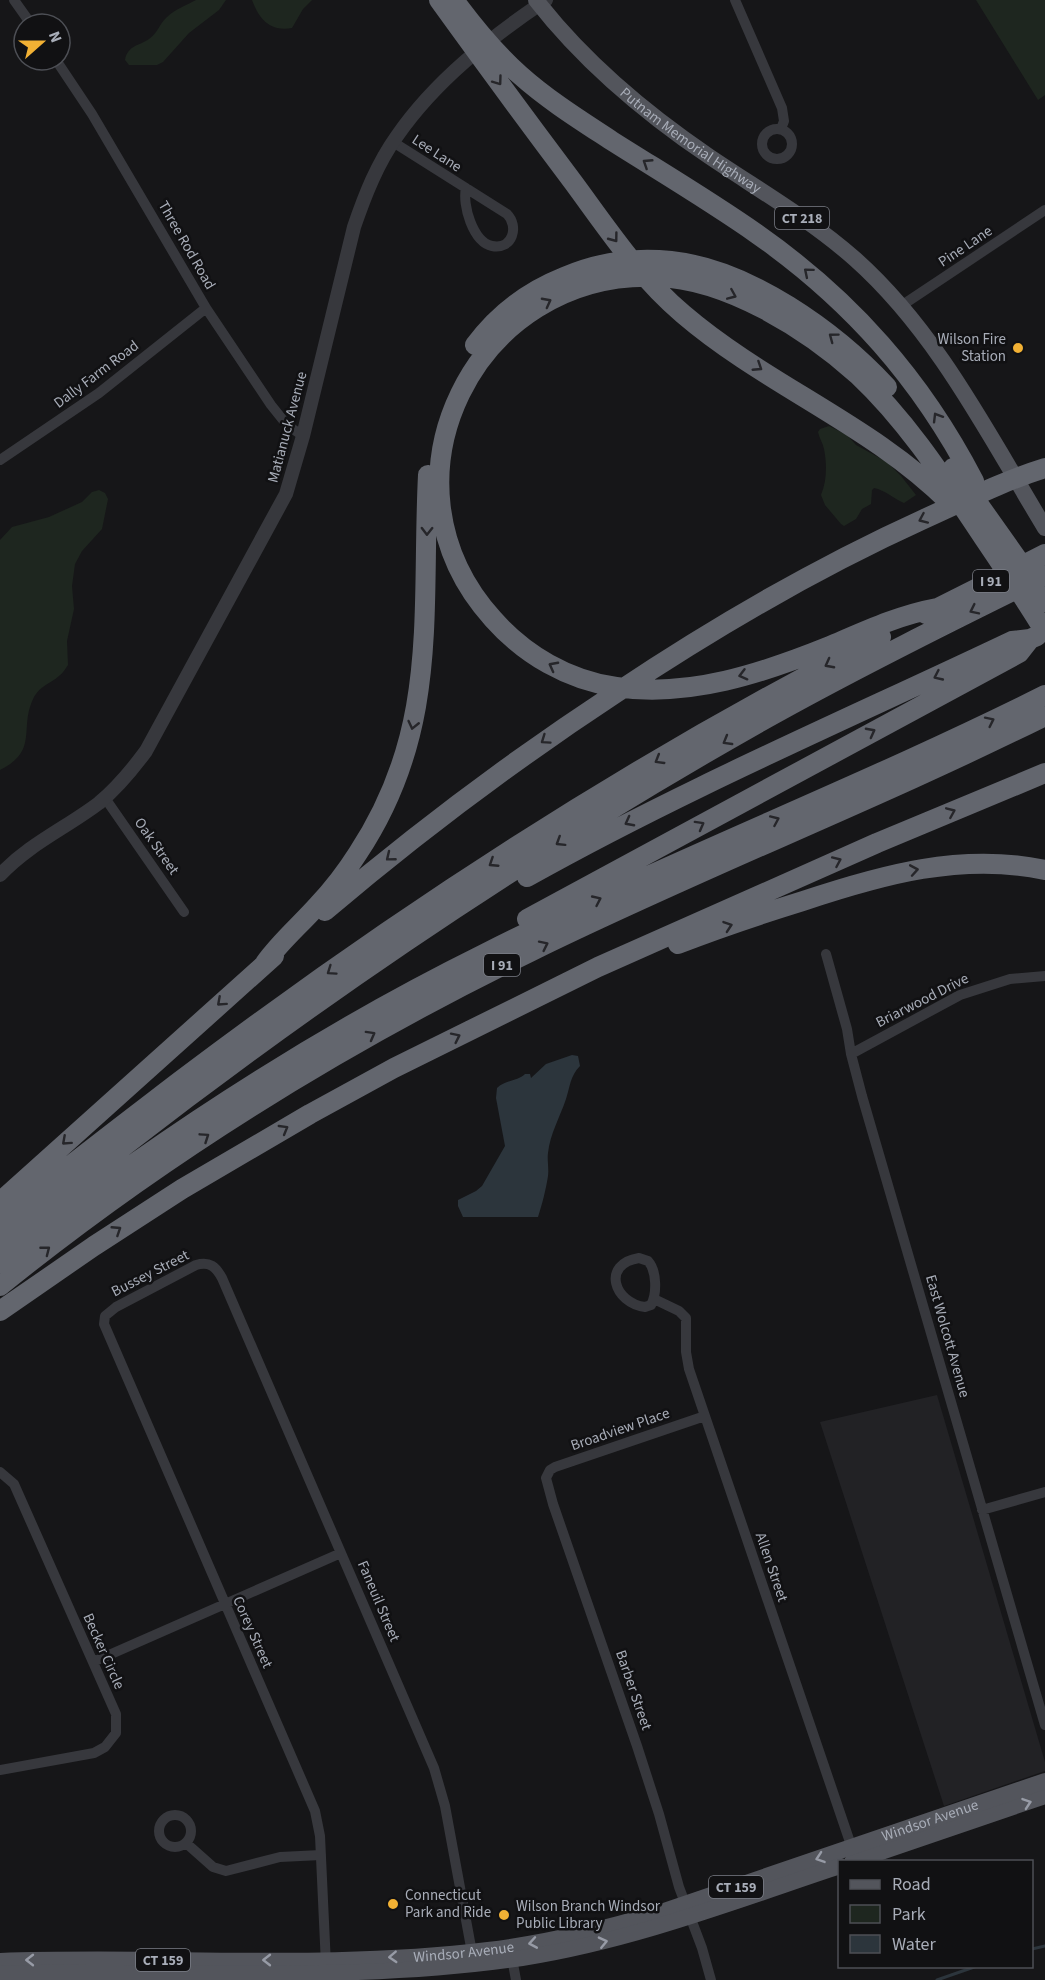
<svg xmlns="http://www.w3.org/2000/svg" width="1045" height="1980" font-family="'Source Sans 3',sans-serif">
	<rect width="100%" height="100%" fill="#161618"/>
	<path fill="#222225" d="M937,1395L1045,1762V1771L944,1806L820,1422Z"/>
	<path fill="#1e261f" d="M196,0H226L219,10L189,33L163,62L157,65H129L125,60C128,45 139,46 149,39C157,34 160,23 167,17C175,9 187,5 196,0Z
		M252,0H312L303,9L292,28C270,32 259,19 252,0Z
		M976,0H1045V95L1038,100Z
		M829,426L847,435L856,445L887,462L901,476L916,495L904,503C894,499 885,490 874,488L872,490L871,504L862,509L856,519L844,526L841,524L825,505L821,495C827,481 827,464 824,449C823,443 819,438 818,432L820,429Z
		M99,490L105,493L108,499L102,529L82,551L75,564L72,586L74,609L67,641L68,665C66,668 63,673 59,676C50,684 41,685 34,697C18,728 40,750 0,770V540L12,527L49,517L82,502L92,492Z"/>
	<path fill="#2c353c" d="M572,1055L578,1056L580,1066C570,1076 570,1087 566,1099C560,1117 550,1134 548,1153C547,1160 549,1168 548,1176C546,1189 542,1205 538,1217H463L458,1206V1200L476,1191L482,1186L505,1146L496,1098L497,1088C505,1080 518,1081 525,1074H530L531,1078L546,1064Z"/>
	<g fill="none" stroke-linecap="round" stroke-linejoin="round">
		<path stroke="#2c353c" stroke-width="3" d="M1032,1949L1045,1946
			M937,1980L977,1966"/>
		<path stroke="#37383d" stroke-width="10" d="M14,0L31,24
			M735,0L782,108L784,121L781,129
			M56,60L92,114L206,308L271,405L287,425L303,436
			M762 144a15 15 0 1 1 30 0a15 15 0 1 1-30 0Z
			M393,142L507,214C519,226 513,250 492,246C473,242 462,205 466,188
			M901,306L1045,210
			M0,460L99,393L206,308
			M105,798L184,912
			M826,954L847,1029L851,1054L862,1096L1045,1725
			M851,1054L960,995L1010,979L1045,976
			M639,1258L648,1261C657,1271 657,1294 651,1305L645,1307C614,1303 601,1264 639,1258Z
			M654,1299L679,1311L686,1318V1352L689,1369L853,1851
			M705,1416L555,1467L550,1470L546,1478L553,1504L637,1746L659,1814L679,1887L702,1948L711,1980
			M0,1472L14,1484L116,1714V1733L105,1747L94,1753L0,1770
			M982,1510L1045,1492
			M93,1662L341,1553
			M159 1831a16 16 0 1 1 32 0a16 16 0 1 1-32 0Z
			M186,1843L213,1867L226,1871L280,1857L321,1855
			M511,1953L516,1980
			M326,1965L320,1836L315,1811L104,1324L105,1316L116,1307L196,1265C210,1261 216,1267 222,1278L434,1768L445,1806L473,1958"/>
		<path stroke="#37383d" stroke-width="14" d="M0,875C29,844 66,828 99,803C117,788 132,770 146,751L286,494L303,436L354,227C365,195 377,164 397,136C435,81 491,37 546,0"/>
		<g stroke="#53555c" stroke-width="16">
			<path id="s1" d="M536,0C585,63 645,113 710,157C759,190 811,220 855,259C937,332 988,434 1045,528"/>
			<path d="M852,1862L1045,1796"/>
			<path id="s2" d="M0,1961C162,1955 326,1970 488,1950C546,1943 605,1929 661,1912L1045,1781"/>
			<path d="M0,1974C39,1972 79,1973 118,1973C252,1973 388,1978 522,1958C631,1941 735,1901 840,1866"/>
		</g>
		<path stroke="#63666e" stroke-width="20" d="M439,0C483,61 528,122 573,182C607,228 639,277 683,314C767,386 873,425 952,505
			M454,0C474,27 495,53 520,75C548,100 580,120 612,141C661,172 710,201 757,234C851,300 921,379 974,481
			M475,345C498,314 529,291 564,277C597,263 635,257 671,261C749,269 835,331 887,387
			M953,468L1023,567L1045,602
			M937,608C899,615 865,631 830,646C763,673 689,698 616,687C568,680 525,655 493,619C369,482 475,269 657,277C727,279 807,329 858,375C908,422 945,480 983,537C1004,568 1025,599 1045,632
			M926,614L1045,554
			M527,877C684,789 850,718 1012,641L1030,639
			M325,911C418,832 514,760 616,693C715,627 816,568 924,519C964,501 1003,481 1045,468
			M527,919L1019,653L1030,639L1037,636
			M678,944C719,928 761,914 803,901C881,875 962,852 1045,870
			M265,963C280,942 299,926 317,906C332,890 346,872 358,853C440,729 421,613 428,475
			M0,1202L274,956
			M0,1222C59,1173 120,1127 180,1081C401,914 635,762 881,637
			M0,1245C240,1048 497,870 767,718C858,667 951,621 1045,575
			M0,1263C151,1145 312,1039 484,954C668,861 861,787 1045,695
			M0,1286C163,1154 343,1043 532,951C701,868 876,800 1045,716
			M0,1311L94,1246L182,1189L310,1114L394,1068L598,967L877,843L1045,773"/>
	</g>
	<defs><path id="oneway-chevron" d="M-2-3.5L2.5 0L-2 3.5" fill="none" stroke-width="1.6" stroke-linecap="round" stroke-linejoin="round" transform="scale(1.5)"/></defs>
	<g stroke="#26262a">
		<use href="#oneway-chevron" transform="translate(498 81) rotate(54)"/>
		<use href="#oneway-chevron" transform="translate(647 163) rotate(-147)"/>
		<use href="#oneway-chevron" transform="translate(614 238) rotate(53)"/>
		<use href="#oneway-chevron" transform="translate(808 272) rotate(-140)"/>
		<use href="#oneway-chevron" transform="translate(732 295) rotate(23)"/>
		<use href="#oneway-chevron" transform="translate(547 302) rotate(-28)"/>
		<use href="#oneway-chevron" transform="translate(833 337) rotate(-143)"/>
		<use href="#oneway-chevron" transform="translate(758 367) rotate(33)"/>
		<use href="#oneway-chevron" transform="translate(937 417) rotate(-121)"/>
		<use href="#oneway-chevron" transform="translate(923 519) rotate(156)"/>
		<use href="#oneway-chevron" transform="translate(427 531) rotate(91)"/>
		<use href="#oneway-chevron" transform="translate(974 610) rotate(154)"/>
		<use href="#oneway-chevron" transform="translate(829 664) rotate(152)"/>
		<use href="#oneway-chevron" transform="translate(553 666) rotate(-152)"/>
		<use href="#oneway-chevron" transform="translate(743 675) rotate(165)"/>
		<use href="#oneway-chevron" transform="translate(938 676) rotate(155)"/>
		<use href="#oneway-chevron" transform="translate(990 721) rotate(-26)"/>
		<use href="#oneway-chevron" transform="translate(413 725) rotate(103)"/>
		<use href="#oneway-chevron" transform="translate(871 732) rotate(-28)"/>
		<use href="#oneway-chevron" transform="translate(545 740) rotate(145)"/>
		<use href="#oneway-chevron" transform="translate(727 741) rotate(150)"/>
		<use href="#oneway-chevron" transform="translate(659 760) rotate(149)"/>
		<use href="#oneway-chevron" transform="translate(951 812) rotate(-23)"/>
		<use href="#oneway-chevron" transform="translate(775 820) rotate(-24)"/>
		<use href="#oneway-chevron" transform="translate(629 822) rotate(152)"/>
		<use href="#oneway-chevron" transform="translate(700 825) rotate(-29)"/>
		<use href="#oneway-chevron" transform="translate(560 842) rotate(148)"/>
		<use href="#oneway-chevron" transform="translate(390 857) rotate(141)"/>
		<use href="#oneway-chevron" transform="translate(837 861) rotate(-24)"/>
		<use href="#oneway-chevron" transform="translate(493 863) rotate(147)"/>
		<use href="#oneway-chevron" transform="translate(914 870) rotate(-10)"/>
		<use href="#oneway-chevron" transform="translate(597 900) rotate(-25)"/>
		<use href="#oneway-chevron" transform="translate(728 926) rotate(-19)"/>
		<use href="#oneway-chevron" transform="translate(544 945) rotate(-26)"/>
		<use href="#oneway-chevron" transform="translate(331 971) rotate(145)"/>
		<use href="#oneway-chevron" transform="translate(221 1002) rotate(138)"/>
		<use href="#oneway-chevron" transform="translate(371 1035) rotate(-29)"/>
		<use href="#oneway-chevron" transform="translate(456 1037) rotate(-26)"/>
		<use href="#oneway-chevron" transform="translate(284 1129) rotate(-30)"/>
		<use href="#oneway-chevron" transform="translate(205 1137) rotate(-34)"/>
		<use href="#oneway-chevron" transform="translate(66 1141) rotate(138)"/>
		<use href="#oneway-chevron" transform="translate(117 1230) rotate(-33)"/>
		<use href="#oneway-chevron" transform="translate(46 1250) rotate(-38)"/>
	</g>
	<g stroke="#979ba6">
		<use href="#oneway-chevron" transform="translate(1027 1803) rotate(-19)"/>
		<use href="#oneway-chevron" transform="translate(820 1858) rotate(161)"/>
		<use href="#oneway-chevron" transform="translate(603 1942) rotate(-13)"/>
		<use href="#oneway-chevron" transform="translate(533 1943) rotate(170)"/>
		<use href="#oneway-chevron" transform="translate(393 1957) rotate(177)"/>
		<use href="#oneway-chevron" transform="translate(30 1960) rotate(180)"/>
		<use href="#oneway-chevron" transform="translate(267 1960) rotate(180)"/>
	</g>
	<g fill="#f2b134" stroke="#111113" stroke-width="2">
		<circle cx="1018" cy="348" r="6"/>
		<circle cx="393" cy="1904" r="6"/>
		<circle cx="504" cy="1915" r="6"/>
	</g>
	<g text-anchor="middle" stroke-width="5" stroke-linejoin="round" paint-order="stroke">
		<g fill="#111113" stroke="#7b7e86" stroke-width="1.5">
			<rect x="775" y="207" width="54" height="22" rx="4.5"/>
			<rect x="973" y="570" width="36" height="22" rx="4.5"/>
			<rect x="484" y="954" width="36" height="22" rx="4.5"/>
			<rect x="709" y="1876" width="54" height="22" rx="4.5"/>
			<rect x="136" y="1949" width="54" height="22" rx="4.5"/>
		</g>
		<g font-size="14" font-weight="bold" fill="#a8adb8">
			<text x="802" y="223">CT 218</text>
			<text x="991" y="586">I 91</text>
			<text x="502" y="970">I 91</text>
			<text x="736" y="1892">CT 159</text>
			<text x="163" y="1965">CT 159</text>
		</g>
		<g font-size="15" fill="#a8adb8" stroke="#111113">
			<text dy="5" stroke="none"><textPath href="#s1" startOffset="210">Putnam Memorial Highway</textPath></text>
			<text transform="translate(437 153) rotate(33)" y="5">Lee Lane</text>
			<text transform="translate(187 245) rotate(60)" y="5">Three Rod Road</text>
			<text transform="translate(965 246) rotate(-34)" y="5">Pine Lane</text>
			<text transform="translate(96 374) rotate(-37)" y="5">Dally Farm Road</text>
			<text transform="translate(287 427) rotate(-75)" y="5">Matianuck Avenue</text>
			<text transform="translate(157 846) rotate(55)" y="5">Oak Street</text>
			<text transform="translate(922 1000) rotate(-27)" y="5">Briarwood Drive</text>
			<text transform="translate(150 1273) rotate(-27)" y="5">Bussey Street</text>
			<text transform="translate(948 1336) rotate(74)" y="5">East Wolcott Avenue</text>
			<text transform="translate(620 1429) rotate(-19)" y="5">Broadview Place</text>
			<text transform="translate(772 1567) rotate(71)" y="5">Allen Street</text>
			<text transform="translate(379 1601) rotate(67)" y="5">Faneuil Street</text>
			<text transform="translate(253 1632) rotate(66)" y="5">Corey Street</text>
			<text transform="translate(104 1651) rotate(66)" y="5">Becker Circle</text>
			<text transform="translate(634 1690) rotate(71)" y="5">Barber Street</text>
			<text dy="5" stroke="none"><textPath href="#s2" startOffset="950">Windsor Avenue</textPath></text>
			<text dy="5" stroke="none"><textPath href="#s2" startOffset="464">Windsor Avenue</textPath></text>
		</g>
		<g font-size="15" fill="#a8adb8" stroke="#111113" text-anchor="start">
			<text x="1006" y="344" text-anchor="end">Wilson Fire<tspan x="1006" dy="17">Station</tspan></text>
			<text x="405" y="1900">Connecticut<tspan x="405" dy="17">Park and Ride</tspan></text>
			<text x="516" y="1911">Wilson Branch Windsor<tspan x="516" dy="17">Public Library</tspan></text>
		</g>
	</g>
	<rect x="838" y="1860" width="195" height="108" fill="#111113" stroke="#4d4f55" stroke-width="1.5"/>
	<rect x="850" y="1880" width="30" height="9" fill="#53555c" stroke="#4d4f55" stroke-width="1.5"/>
	<text x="892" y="1890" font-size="18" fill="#a8adb8">Road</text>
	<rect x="850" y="1905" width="30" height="18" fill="#1e261f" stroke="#4d4f55" stroke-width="1.5"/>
	<text x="892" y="1920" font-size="18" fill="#a8adb8">Park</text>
	<rect x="850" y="1935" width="30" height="18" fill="#2c353c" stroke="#4d4f55" stroke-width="1.5"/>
	<text x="892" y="1950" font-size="18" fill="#a8adb8">Water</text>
	<g transform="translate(42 42) rotate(69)"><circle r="28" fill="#111113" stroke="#4d4f55" stroke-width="1.5"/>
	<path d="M0-4.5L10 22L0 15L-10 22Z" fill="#f2b134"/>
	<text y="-9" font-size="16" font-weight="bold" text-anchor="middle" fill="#a8adb8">N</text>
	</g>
</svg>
